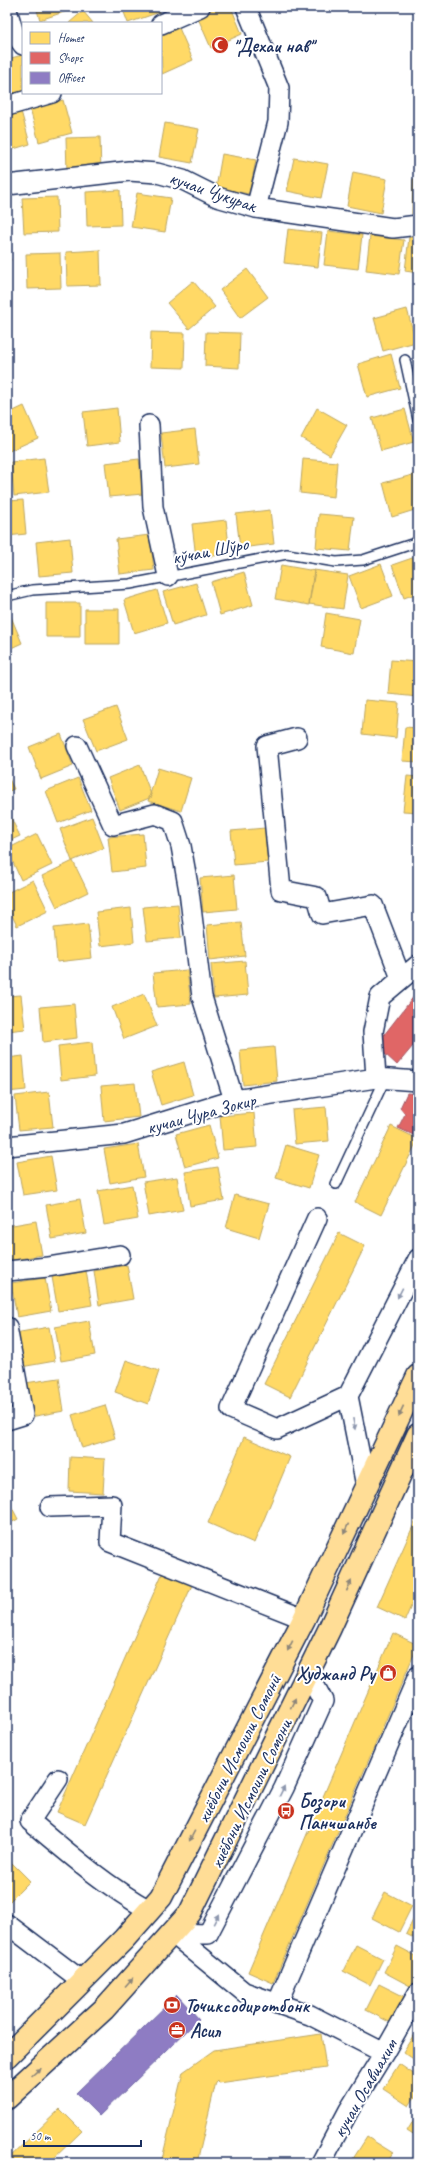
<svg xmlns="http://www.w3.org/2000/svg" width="425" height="2170" font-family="Caveat,sans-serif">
	<rect width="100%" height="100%" fill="#fff"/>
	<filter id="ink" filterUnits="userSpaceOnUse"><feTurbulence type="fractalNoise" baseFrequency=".025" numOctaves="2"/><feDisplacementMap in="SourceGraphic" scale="8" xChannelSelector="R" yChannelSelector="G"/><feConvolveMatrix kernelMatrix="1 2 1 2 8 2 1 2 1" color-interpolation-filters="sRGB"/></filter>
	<g filter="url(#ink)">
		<path fill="#ffd966" stroke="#bba664" d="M36,7H72L73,9L40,20Z
			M122,7H158L160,12L128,23Z
			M218,7H231L242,34L211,48L197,16Z
			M83,11L93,23H69Z
			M179,28L193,60L162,74L161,36Z
			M23,55V91L12,94L7,75V59Z
			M63,100L72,133L39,142L30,109Z
			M21,111L30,144L7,151V115Z
			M165,123L199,129L192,163L159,157Z
			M100,137L101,172L67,173L66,138Z
			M222,154L256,160L249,194L216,188Z
			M294,158L328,164L321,198L287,191Z
			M353,172L387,179L381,213L347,206Z
			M413,179H418V214H412Z
			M120,190L121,225L87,226L86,192Z
			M137,193L171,198L165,232L131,227Z
			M57,197L58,232L24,233L22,198Z
			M288,229L322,233L318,267L284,263Z
			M328,231L362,235L358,269L324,265Z
			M370,236L404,240L399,274L366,270Z
			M409,237L418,238V273L405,271Z
			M100,250L101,285L67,286L66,252Z
			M60,253L61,288L27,289L26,254Z
			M7,254L11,260L7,263Z
			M247,269L268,297L240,318L220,290Z
			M193,281L215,307L189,329L167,303Z
			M407,309L416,342L383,351L374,318Z
			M7,320L11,323L7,329Z
			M151,332L185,333L184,368L150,367Z
			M206,332L240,333L239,368L205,366Z
			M391,354L400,388L367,397L358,364Z
			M24,406L38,438L7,452V414Z
			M117,408L120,442L87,446L83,412Z
			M317,408L347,425L330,455L301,438Z
			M405,409L414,442L381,451L372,418Z
			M195,429L199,464L165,468L161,433Z
			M44,458L49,492L14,496L11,462Z
			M139,459L143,494L109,497L105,463Z
			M303,459L337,462L334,497L300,493Z
			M416,474L418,509L392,517L383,483Z
			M23,500L26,534L7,536V501Z
			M270,510L274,544L240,548L236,514Z
			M319,514L354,517L350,551L316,548Z
			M226,520L230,554L196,558L192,524Z
			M150,535L154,570L120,574L116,539Z
			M70,538L73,573L39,576L36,542Z
			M418,556V593L404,598L392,565Z
			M381,564L393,596L361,608L349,576Z
			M281,565L315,571L309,605L275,599Z
			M314,570L348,575L343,609L309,604Z
			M244,572L253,605L220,615L211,582Z
			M196,583L206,615L173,625L163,592Z
			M157,590L167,623L134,633L124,600Z
			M46,603H80V637H46Z
			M85,609H119V644H85Z
			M7,612H9L22,643L7,650Z
			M326,613L360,619L354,653L321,647Z
			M391,660L418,662V697L388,694Z
			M365,700L399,703L396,738L362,734Z
			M116,707L128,739L96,751L83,719Z
			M405,727L418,728V762L402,761Z
			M61,734L73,766L41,779L29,747Z
			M140,765L152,797L120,810L108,778Z
			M158,768L191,778L181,811L148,801Z
			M7,775L14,789L7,792Z
			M407,776L418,777V812L403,811Z
			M78,778L91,810L58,823L46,791Z
			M7,810L20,836L7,842Z
			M92,817L104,848L72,861L60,829Z
			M265,828L268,862L234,865L231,831Z
			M37,834L52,865L21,880L7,849Z
			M143,834L146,868L112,872L108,837Z
			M73,861L88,892L57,907L42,876Z
			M234,875L237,909L203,912L200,878Z
			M33,880L48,911L17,926L7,905V893Z
			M178,904L181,938L147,941L143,907Z
			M131,908L134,942L100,946L96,912Z
			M241,922L245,956L210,960L207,925Z
			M88,924L92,958L57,962L54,928Z
			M245,961L248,995L214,998L211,964Z
			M187,970L191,1004L157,1007L153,973Z
			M144,994L157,1026L124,1039L112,1007Z
			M21,995L25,1029L7,1031V996Z
			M74,1004L77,1038L43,1042L40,1007Z
			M92,1042L95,1076L61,1080L58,1046Z
			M274,1047L277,1081L243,1085L240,1050Z
			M23,1056L26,1090L7,1092V1058Z
			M184,1062L193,1095L161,1105L151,1072Z
			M135,1083L139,1117L104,1121L101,1086Z
			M49,1092L53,1127L19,1130L15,1096Z
			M326,1107L329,1141L295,1144L292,1110Z
			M254,1113L257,1147L223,1150L220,1116Z
			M209,1125L218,1158L185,1167L176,1134Z
			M391,1126L418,1139L381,1215L355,1202Z
			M138,1144L144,1177L110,1183L104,1149Z
			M286,1145L319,1155L309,1188L276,1178Z
			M51,1156L57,1190L23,1195L17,1162Z
			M218,1167L224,1200L190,1206L185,1172Z
			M177,1177L183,1210L149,1216L143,1182Z
			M132,1185L138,1219L104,1225L98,1191Z
			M235,1195L269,1204L259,1238L226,1228Z
			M80,1199L86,1233L52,1239L46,1205Z
			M36,1221L42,1255L8,1261L7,1226Z
			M339,1233L365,1246L290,1397L264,1384Z
			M127,1265L133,1299L99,1305L94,1271Z
			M86,1271L92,1305L58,1311L52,1277Z
			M45,1278L51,1311L17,1317L11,1283Z
			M89,1321L95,1355L61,1361L55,1327Z
			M49,1327L55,1361L21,1367L15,1333Z
			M126,1360L159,1371L148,1404L115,1392Z
			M59,1378L64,1411L30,1417L25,1383Z
			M105,1405L115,1438L82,1448L72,1415Z
			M244,1437L290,1457L254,1543L208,1523Z
			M70,1457L105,1459L103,1493L69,1491Z
			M7,1498L18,1519L7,1525Z
			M418,1515V1590L405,1620L377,1607Z
			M163,1572L192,1585L85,1824L57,1812Z
			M393,1633L418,1645L273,1983L248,1972Z
			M7,1858L30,1881L7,1904Z
			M385,1892L412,1906L399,1932L372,1918Z
			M418,1910V1940L406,1934Z
			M356,1945L383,1959L370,1985L343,1971Z
			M397,1946L418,1957V1974L412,1987L384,1972Z
			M379,1984L407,1998L393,2024L366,2010Z
			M418,2028V2062L403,2052Z
			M321,2034L326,2068L219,2083L218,2080L216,2082L197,2163H161L183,2072L214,2050Z
			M399,2064L418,2077V2092L409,2106L383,2089Z
			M60,2109L82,2131L49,2163H7V2160Z
			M418,2113V2138L407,2131Z
			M367,2137L393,2153L387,2163L351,2162Z"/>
		<path fill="#e06666" stroke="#a55664" d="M418,991V1040L397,1065L384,1053V1035Z
			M407,1093L418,1094V1137L398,1128L405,1114L400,1108Z"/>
		<path fill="#8e7cc3" stroke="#6c65a5" d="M177,1995L199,2019L99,2116L76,2093Z"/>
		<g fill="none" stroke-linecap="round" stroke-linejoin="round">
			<g stroke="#1b2f5e" stroke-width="12">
				<path id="lane" d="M405,360L418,420
					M7,596L32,590L130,584L287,554L336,562L363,560L418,542
					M336,1184L385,1079"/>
			</g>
			<g stroke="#1b2f5e" stroke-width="22">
				<path id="street" d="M246,7L279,88L278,122L256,208
					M7,10L14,33L23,45
					M161,24L200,7
					M7,106L52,93
					M7,185L129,171L157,173L183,180L217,197L256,208L393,228L418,225
					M149,425L153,507L168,576
					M297,738L267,746L281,890L317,897L322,914L373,905L401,978
					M77,746L113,825L155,814L173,821L181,846L189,891L202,997L234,1100
					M376,1078L373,1032L380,997L418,965
					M7,1146L124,1134L234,1100L376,1078L418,1081
					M317,1218L231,1409L277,1429L348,1396
					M7,1271L48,1267L120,1255
					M7,1327L23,1415L7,1420
					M366,1486L348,1396L418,1259
					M50,1507L112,1505L110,1542L304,1619
					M58,1779L30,1821C68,1853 106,1886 149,1910
					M7,1924L81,1980
					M172,1933L208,1934L284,1788L323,1701L308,1673
					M172,1933L244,1992L310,2015L384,2053
					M277,2004L418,1676
					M321,2163L349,2110L384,2053L418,1993"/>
			</g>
			<g stroke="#1b2f5e" stroke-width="25">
				<path id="primary" d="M7,2056L124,1939L161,1897L304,1619L418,1376
					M7,2098L104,2009L190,1913L329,1630L418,1435"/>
			</g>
			<use href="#lane" stroke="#fff" stroke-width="9"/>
			<use href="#street" stroke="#fff" stroke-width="19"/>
			<use href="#primary" stroke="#ffdd96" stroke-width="22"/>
		</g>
		<defs><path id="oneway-solid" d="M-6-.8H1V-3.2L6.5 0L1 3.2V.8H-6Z"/></defs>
		<g fill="#8d97ae">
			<use href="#oneway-solid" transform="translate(400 1293) rotate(117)"/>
			<use href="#oneway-solid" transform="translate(354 1424) rotate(79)"/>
			<use href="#oneway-solid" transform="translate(282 1791) rotate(-64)"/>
			<use href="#oneway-solid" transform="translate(216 1919) rotate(-63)"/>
		</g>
		<g fill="#8d867a">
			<use href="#oneway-solid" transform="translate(401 1411) rotate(115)"/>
			<use href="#oneway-solid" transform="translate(346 1529) rotate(115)"/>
			<use href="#oneway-solid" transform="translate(349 1586) rotate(-65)"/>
			<use href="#oneway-solid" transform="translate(290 1646) rotate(117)"/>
			<use href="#oneway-solid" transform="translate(293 1703) rotate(-64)"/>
			<use href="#oneway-solid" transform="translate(192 1836) rotate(118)"/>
			<use href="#oneway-solid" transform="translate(129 1982) rotate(-48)"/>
			<use href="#oneway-solid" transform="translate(36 2072) rotate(-42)"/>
		</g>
	</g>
	<defs>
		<g id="mosque-disc" transform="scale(0.9)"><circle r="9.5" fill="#c8321e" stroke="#fff"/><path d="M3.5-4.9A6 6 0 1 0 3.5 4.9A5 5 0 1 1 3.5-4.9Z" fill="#fff"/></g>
		<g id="shop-disc" transform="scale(0.9)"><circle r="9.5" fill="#c8321e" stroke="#fff"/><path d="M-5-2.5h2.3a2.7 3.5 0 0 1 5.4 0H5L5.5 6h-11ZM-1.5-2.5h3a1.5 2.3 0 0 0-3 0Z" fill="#fff"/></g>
		<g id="bus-disc" transform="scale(0.9)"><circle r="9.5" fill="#c8321e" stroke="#fff"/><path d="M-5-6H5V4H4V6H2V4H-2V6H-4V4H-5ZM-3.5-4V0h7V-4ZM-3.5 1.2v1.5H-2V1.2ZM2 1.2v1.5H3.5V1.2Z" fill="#fff"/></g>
		<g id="bank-disc" transform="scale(0.9)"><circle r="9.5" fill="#c8321e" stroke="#fff"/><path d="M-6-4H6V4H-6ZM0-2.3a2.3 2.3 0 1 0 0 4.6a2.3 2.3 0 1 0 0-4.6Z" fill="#fff"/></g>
		<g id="office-disc" transform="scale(0.9)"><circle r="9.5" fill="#c8321e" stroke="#fff"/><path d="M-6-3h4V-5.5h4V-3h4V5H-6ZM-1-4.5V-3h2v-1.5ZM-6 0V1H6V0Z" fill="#fff"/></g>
	</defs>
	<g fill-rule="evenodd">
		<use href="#mosque-disc" x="220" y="45"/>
		<use href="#shop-disc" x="388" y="1673"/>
		<use href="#bus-disc" x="286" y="1811"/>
		<use href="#bank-disc" x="172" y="2005"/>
		<use href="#office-disc" x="177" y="2030"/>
	</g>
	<g text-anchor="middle" stroke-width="4" stroke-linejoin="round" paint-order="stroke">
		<g font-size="19" font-weight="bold" fill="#1b2f5e" stroke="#fff" text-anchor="start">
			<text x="233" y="52">"Дехаи нав"</text>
			<text x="375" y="1680" text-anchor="end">Худжанд Ру</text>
			<text x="299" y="1807">Бозори<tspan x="299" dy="22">Панчшанбе</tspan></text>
			<text x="185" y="2012">Точиксодиротбонк</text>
			<text x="190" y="2037">Асил</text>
		</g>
		<g font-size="19" fill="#1b2f5e" stroke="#fff">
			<text transform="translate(213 191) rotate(19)" y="7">кучаи Чукурак</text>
			<text transform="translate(210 550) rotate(-11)" y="7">кўчаи Шўро</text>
			<text transform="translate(201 1113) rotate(-15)" y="7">кучаи Чура Зокир</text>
			<text transform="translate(238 1748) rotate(-63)" y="7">хиёбони Исмоили Сомонӣ</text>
			<text transform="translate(250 1793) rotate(-64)" y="7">хиёбони Исмоили Сомони</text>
			<text transform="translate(364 2088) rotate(-60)" y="7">кучаи Осавиахим</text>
		</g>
	</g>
	<rect width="425" height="2170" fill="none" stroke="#fff" stroke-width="24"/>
	<rect x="12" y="12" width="401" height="2146" fill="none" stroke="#1b2f5e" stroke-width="1.5" filter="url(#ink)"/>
	<rect x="22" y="22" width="140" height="72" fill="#ffffff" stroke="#a4acbf"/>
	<rect x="30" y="32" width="20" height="12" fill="#ffd966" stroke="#a4acbf"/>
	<text x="58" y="42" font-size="12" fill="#1b2f5e">Homes</text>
	<rect x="30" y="52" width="20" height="12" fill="#e06666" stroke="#a4acbf"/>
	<text x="58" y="62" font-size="12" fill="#1b2f5e">Shops</text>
	<rect x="30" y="72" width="20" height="12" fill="#8e7cc3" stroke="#a4acbf"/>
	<text x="58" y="82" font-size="12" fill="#1b2f5e">Offices</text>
	<path d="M24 2140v6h117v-6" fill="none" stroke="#1b2f5e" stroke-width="2"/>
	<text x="30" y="2140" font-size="12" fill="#1b2f5e" stroke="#ffffff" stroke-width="3" paint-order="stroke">50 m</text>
</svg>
